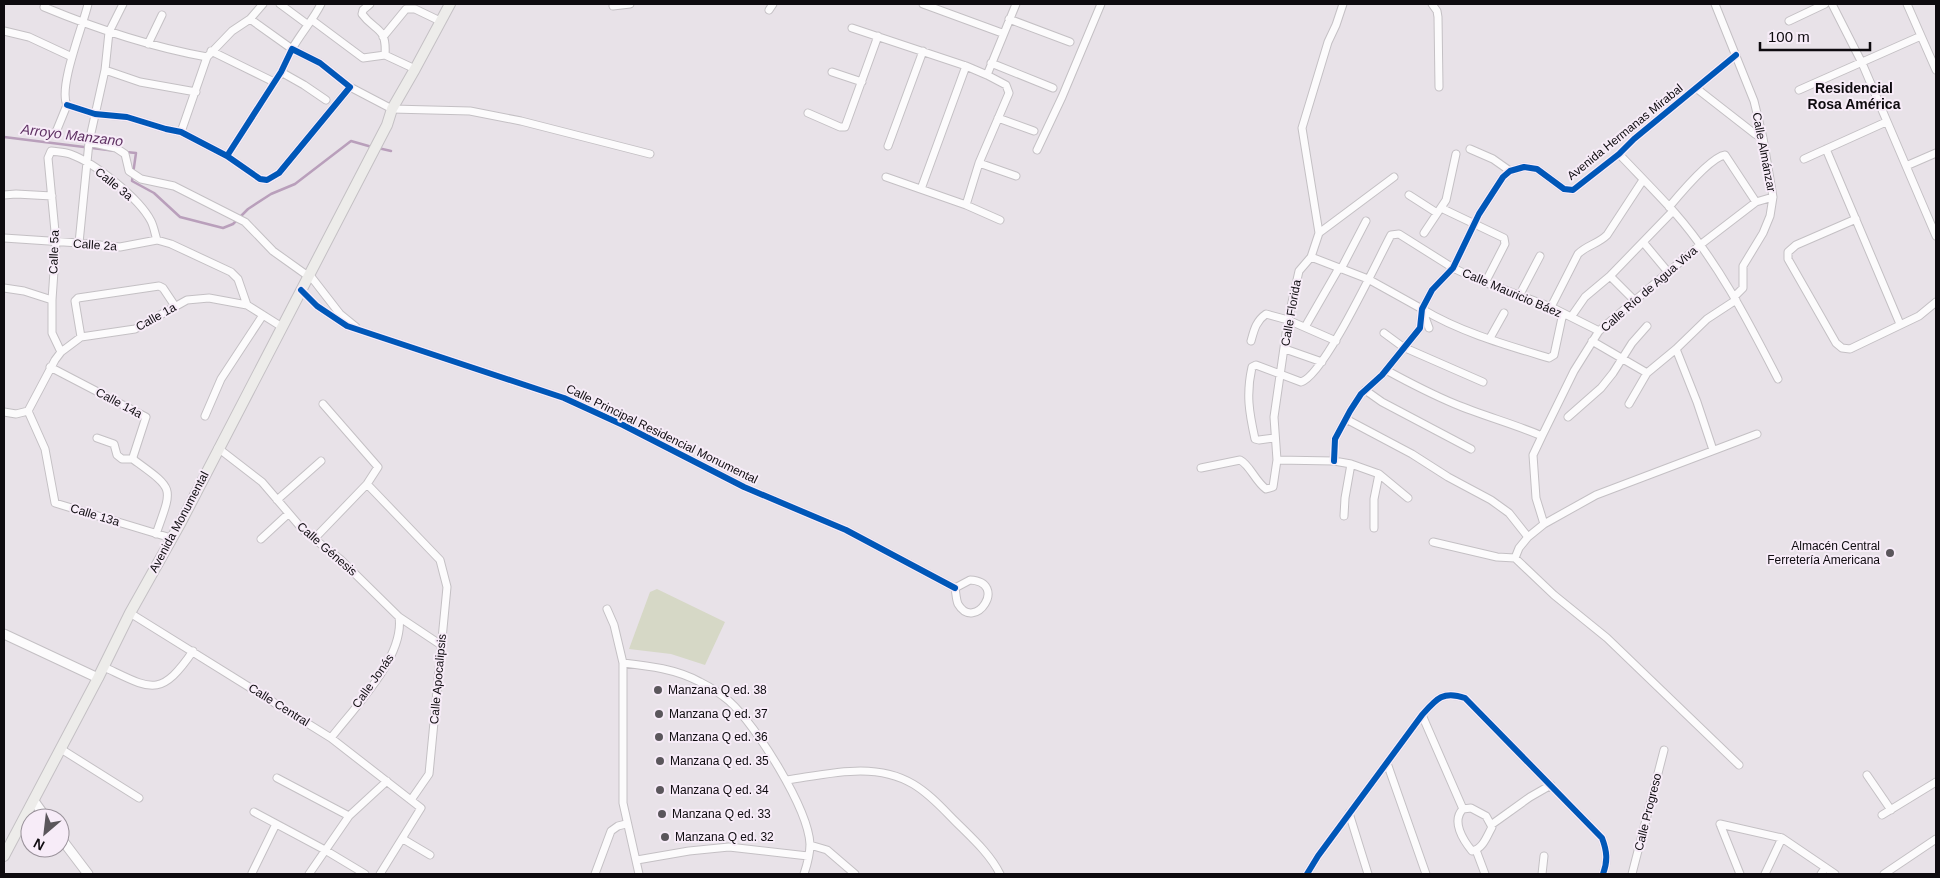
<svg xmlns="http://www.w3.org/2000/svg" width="1940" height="878" font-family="Arial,sans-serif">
	<rect width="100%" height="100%" fill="#e8e2e8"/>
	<path fill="#d6d8c6" d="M657,589L725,622L705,665L671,654L629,649L650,592Z"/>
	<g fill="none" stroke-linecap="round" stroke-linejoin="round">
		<path stroke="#b99fbb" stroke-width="2.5" d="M4,137L116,151
			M378,148L391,151
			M126,152L136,153L132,181L154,193L180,217L223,228L233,224L248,209L271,194L295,184L351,141L372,147"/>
		<g stroke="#c4c0c4" stroke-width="9">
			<path id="minor" d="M280,4L307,24
				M370,4L363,10L362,14C375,32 387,26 385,55
				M923,4L1002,33
				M1432,4L1437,11L1438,17L1439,87
				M1715,4L1754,101L1763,138L1773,197L1770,216L1763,233L1743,266V288L1734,297
				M1832,4L1862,63L1936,236
				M1907,4L1936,70
				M613,6L630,4
				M44,7C97,29 151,47 207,57
				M769,10L773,4
				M250,19L292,49C301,33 313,20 321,4
				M1009,19L1070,42
				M312,20L363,58L385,55L415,69
				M1789,21L1825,4
				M852,28L966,66L921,189
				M4,31L29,37L72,57
				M383,37L406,9H415L440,21
				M148,44L162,15
				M211,51L274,82
				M991,63L1053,88
				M966,66L987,75
				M105,70L140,82L196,92
				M281,72L304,85L326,100
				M832,72L862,82
				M350,87L392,109L470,111L521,121L650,154
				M1696,88L1755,134L1763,138
				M1799,90L1921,36
				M67,105L95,114L127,117L166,129L181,132L227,156L260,179L267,180L279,173L350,87L320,63L292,49L281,72L227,156
				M808,113L840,127H845L878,36
				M998,118L1034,131
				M56,132L67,105C58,87 83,26 88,4
				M181,132L207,57L232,31L250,19L263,4
				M89,142L116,148L125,154L129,171L141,179L174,186L245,222L273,251L308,276
				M888,146L923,51
				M1470,149L1493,159L1510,171
				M1826,149L1900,324
				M1037,150L1062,97L1101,4
				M1619,154C1638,174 1657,193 1675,213C1718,262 1748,321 1778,379
				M1804,159L1886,122
				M979,163L1016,176
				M1906,166L1936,153
				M886,177L966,205L979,163L1009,93L1006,85L987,75L1016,4
				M4,195L16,194L52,196
				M1409,195L1437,213
				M966,205L1000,220
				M1669,207C1679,195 1711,157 1725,155L1756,202
				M1441,208L1504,238L1505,244L1485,283
				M1856,219L1796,245L1788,252V259L1836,343L1842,348L1850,349L1919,316L1936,302
				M1319,233L1394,177
				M1424,233L1446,200L1456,154
				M4,238L79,243L120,247L157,240L171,244L231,272L238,279L247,305
				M1643,242L1668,272
				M79,243L89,142L105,70L109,32L123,4
				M1311,257L1368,279L1422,309L1429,328
				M1341,269L1366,221
				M309,274L340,314L356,327
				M1610,276L1634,300
				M4,288L24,291L52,300
				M301,290L317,306L347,326L564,398L623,425L744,487L846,530L955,588
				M1519,296L1540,256
				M1551,307L1578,254C1587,245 1598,244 1607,235L1643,180
				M1422,309C1460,332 1506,345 1549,358L1554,355L1563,313
				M1571,317L1585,297L1610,276L1673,211
				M1305,327L1339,268
				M1384,333L1403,347L1483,382
				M81,337L75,301L78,298L159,286L163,288L175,306
				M1490,338L1504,313
				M1251,341C1254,330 1256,321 1266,314L1288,320L1336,341
				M1592,341L1647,373L1676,349L1707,319L1736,300
				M1285,349L1322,362
				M1676,349L1697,402L1713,450
				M61,352L52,333V300L56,242L48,158L51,151C57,152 64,152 70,154C95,163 139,198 151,221C154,227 155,234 157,240
				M50,367L146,417L133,457L134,460C175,490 173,486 156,534
				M1365,390L1382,402L1471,449
				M1629,404L1647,373
				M28,411L45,449L55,503L171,538
				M4,412L16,414L28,411L55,360L61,352L81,337L135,329L187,300L209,298L247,305L282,327
				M205,416L221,379L263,315
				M1568,417L1601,388L1613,373L1632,343L1647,326
				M1346,419L1412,454L1448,477L1491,500L1509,513L1528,537L1544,524L1536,498L1533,455L1542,436C1514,424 1484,416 1455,404C1431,394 1408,382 1386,370
				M1542,436L1574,371L1599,331L1700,245L1756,202L1773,197
				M97,438L114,444L117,455L122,459H133
				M1274,438L1259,440L1255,439C1249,412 1246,394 1252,367L1256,365L1301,382C1324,376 1377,261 1391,235L1399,234L1453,268L1481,281L1551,307L1599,331
				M218,448L262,482L304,531L340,559L399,617L441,645
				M1277,460L1334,461L1351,464L1345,498L1344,516
				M1334,461L1335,439L1350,411L1361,394L1382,375L1420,328L1422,309L1432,290L1453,268L1479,214L1503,177L1510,171L1524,167L1537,169L1564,189L1573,190L1619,154L1634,139L1736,55
				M1351,464L1379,474L1374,499V528
				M1201,468L1240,460C1250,465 1255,481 1266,489L1273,487L1277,460L1274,417L1288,320L1299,271L1311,257L1319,233L1302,128L1328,42L1336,25L1343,4
				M1379,474L1408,498
				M367,484L440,560L447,587L429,774L411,800
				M277,500L321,461
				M1544,524L1596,495L1757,434
				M261,539L288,514
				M314,539L367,484L378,467L323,404
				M1433,542L1497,557L1515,558L1519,548L1528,537
				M1515,558L1554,595L1607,638L1739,765
				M970,580C1009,582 975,633 958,604C956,599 956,593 955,588Z
				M607,609L614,625L623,663V803L639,874
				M130,613L331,738L421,808L380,874
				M623,663C650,666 676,669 700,682C710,687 720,693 729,701C756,725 808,808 810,844C810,854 807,865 804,874
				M104,667C151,689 160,699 193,651
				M1422,715L1463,809
				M331,738C354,708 405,657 399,617
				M61,749L139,798
				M1387,763L1426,874
				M1867,775L1891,810
				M277,778L349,816
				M787,780C828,774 875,761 913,784C930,794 943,809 956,822C972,838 990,854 1000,874
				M1471,808L1486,816L1492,827C1487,836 1483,849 1472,851C1463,840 1451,821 1463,809Z
				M254,812L325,850L365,874
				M1349,813L1368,874
				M1882,815L1936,782
				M1720,824L1782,838L1835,874
				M1720,824L1740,874
				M1491,825L1530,797L1551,785
				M403,839L430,855
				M810,845L827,850L855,874
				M1476,850L1485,874
				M637,860L689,851L729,847L808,856
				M252,873L276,824
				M309,874L349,816L387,781
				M595,874L611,831L618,826L626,824
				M1307,874L1318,856L1422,715C1436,699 1443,690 1465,698L1602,838C1607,851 1608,861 1603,874
				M1542,874L1544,856
				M1632,874L1664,750
				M1765,874L1782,838
				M1821,874L1825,868
				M1884,874L1936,839"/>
		</g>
		<g stroke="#c4c0c4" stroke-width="11">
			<path id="tertiary" d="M4,634L98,678
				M34,801L46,818
				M60,837L88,874"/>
		</g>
		<g stroke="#c4c0c4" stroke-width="12">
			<path id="secondary" d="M4,856L98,678L130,613L181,522L387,125L392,109L415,69L450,4"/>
		</g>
		<use href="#minor" stroke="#fcfbfc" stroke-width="7"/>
		<use href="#tertiary" stroke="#fcfbfc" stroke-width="9"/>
		<use href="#secondary" stroke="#edecea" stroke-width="10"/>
		<g stroke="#f7ecf8" stroke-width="9">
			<path id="cycleway" d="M67,105L95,114L127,117L166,129L181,132L227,156L260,179L267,180L279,173L350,87L320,63L292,49L281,72L227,156
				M301,290L317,306L347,326L564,398L623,425L744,487L846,530L955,588
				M1334,461L1335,439L1350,411L1361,394L1382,375L1420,328L1422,309L1432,290L1453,268L1479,214L1503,177L1510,171L1524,167L1537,169L1564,189L1573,190L1619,154L1634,139L1736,55
				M1307,874L1318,856L1422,715C1436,699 1443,690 1465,698L1602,838C1607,851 1608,861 1603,874"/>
		</g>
		<use href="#cycleway" stroke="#0057b8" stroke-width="6"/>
	</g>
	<g fill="#5a565b" stroke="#f7ecf8" stroke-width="2">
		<circle cx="1890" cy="553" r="5"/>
		<circle cx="658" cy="690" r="5"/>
		<circle cx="659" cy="714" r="5"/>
		<circle cx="659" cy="737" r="5"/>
		<circle cx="660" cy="761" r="5"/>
		<circle cx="660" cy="790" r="5"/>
		<circle cx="662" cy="814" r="5"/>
		<circle cx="665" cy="837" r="5"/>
	</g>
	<g text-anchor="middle" stroke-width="4" stroke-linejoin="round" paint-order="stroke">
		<g font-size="12" fill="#0e0b0f" stroke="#f7ecf8">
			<text transform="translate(1625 132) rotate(-39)" y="4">Avenida Hermanas Mirabal</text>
			<text transform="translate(1764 152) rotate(79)" y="4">Calle Almánzar</text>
			<text transform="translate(114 184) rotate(39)" y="4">Calle 3a</text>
			<text transform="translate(95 245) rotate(4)" y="4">Calle 2a</text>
			<text transform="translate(54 252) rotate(-88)" y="4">Calle 5a</text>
			<text transform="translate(1649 289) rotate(-41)" y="4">Calle Río de Agua Viva</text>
			<text transform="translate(1512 293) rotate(23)" y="4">Calle Mauricio Báez</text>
			<text transform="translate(1291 313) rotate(-80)" y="4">Calle Florida</text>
			<text transform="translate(156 317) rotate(-29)" y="4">Calle 1a</text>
			<text transform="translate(119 403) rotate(28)" y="4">Calle 14a</text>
			<text transform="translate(662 434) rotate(26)" y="4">Calle Principal Residencial Monumental</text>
			<text transform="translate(95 515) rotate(17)" y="4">Calle 13a</text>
			<text transform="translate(179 522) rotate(-62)" y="4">Avenida Monumental</text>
			<text transform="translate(327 549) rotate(41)" y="4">Calle Génesis</text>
			<text transform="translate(438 679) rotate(-85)" y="4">Calle Apocalipsis</text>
			<text transform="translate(373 681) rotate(-55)" y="4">Calle Jonás</text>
			<text transform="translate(279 705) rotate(32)" y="4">Calle Central</text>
			<text transform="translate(1648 812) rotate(-76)" y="4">Calle Progreso</text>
		</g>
		<g font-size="12" fill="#0e0b0f" stroke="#f7ecf8" text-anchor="start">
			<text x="1880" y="550" text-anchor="end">Almacén Central<tspan x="1880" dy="14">Ferretería Americana</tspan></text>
			<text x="668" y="694">Manzana Q ed. 38</text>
			<text x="669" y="718">Manzana Q ed. 37</text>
			<text x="669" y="741">Manzana Q ed. 36</text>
			<text x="670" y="765">Manzana Q ed. 35</text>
			<text x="670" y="794">Manzana Q ed. 34</text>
			<text x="672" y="818">Manzana Q ed. 33</text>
			<text x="675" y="841">Manzana Q ed. 32</text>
		</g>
		<g font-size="14" font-weight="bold" fill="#0e0b0f" stroke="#f7ecf8">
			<text x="1854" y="93">Residencial<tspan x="1854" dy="16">Rosa América</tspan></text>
		</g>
		<g font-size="14" font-style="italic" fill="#5e3062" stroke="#f7ecf8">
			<text transform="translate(72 135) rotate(7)" y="5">Arroyo Manzano</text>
		</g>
	</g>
	<rect width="1940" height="878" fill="none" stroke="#0e0b0f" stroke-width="10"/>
	<g transform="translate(45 833) rotate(208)"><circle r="24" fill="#f7ecf8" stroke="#9a929b"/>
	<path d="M0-4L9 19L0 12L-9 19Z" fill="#5a565b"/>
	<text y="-8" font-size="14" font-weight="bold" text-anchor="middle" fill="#0e0b0f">N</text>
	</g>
	<path d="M1760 42v8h110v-8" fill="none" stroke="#0e0b0f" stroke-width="2.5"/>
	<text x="1768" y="42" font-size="15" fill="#0e0b0f" stroke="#f7ecf8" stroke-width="4" paint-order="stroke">100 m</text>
</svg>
